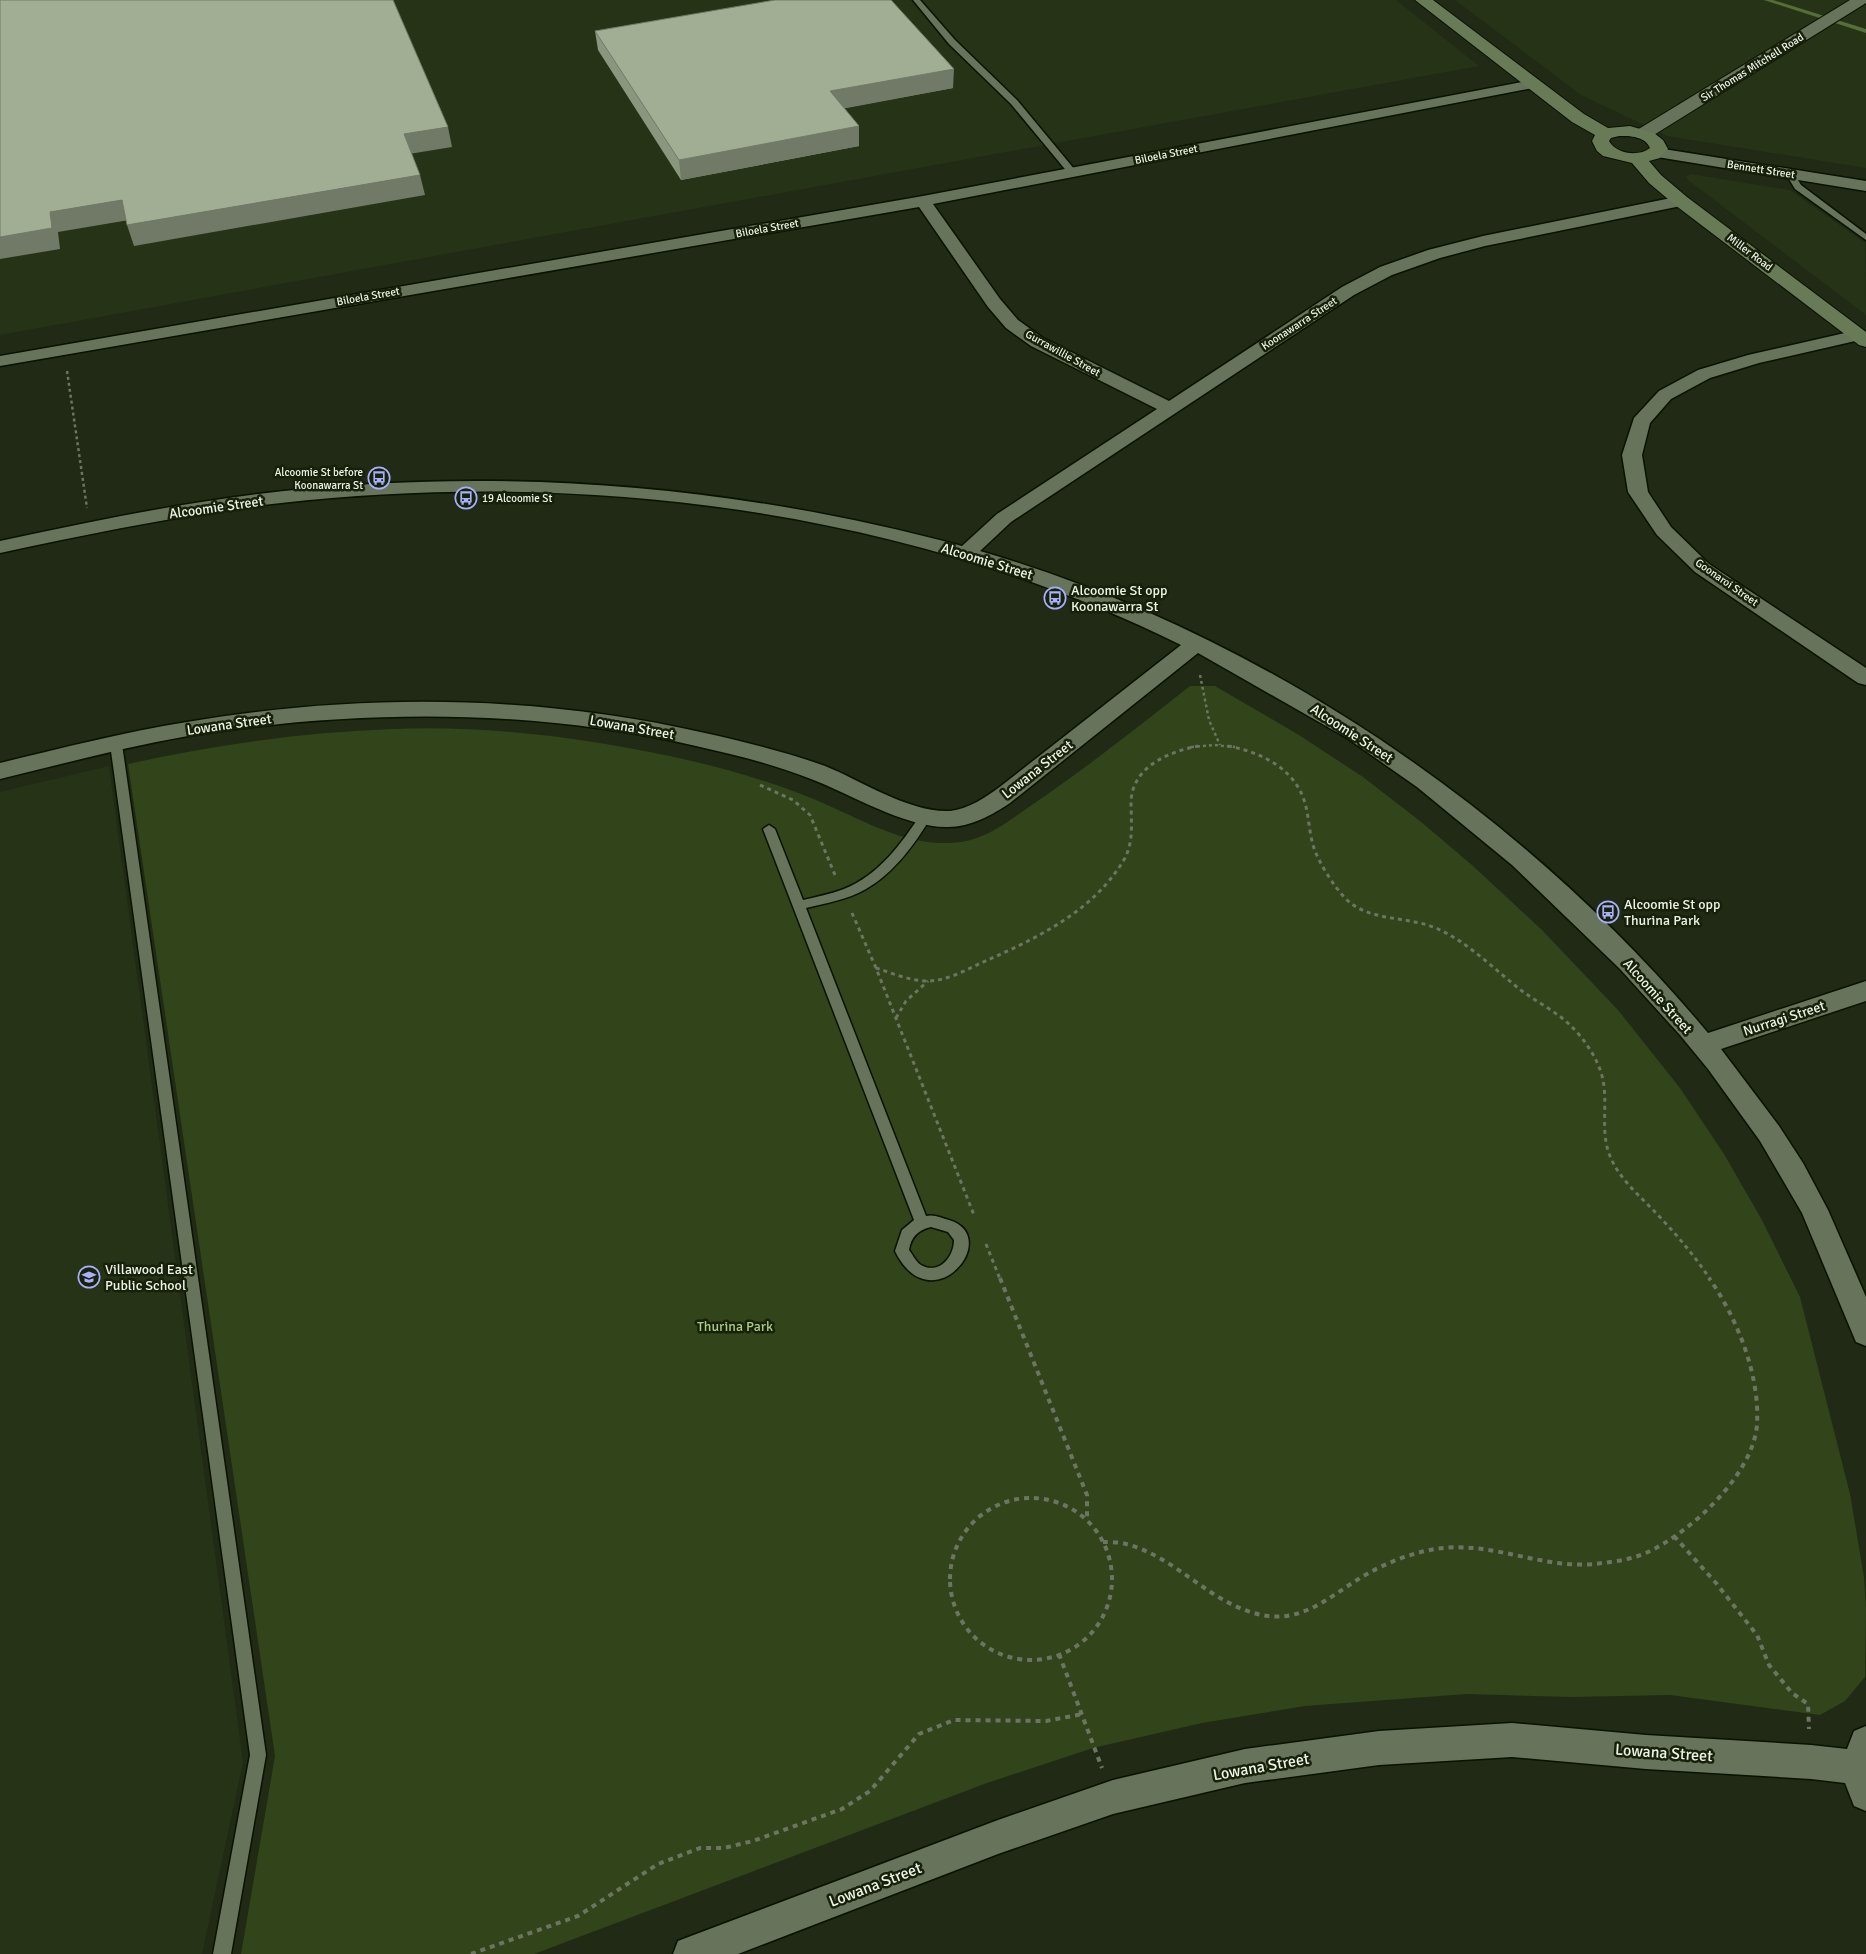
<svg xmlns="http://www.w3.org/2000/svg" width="1866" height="1954" font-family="Signika,sans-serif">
	<rect width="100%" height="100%" fill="#202a14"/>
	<path fill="#273317" d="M0,0H1396L1479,66L0,335Z
		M1455,0H1866V168L1667,136L1581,95Z
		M1691,174L1790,190L1865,243L1866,315L1688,180L1686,176Z
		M109,766L243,1762L202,1954H0V792Z"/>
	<path fill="#324419" d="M1190,686H1215L1299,735L1363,777L1420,821L1472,865L1542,930L1618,1010L1680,1088L1724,1154L1762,1220L1800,1297L1850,1494L1864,1577L1866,1609L1865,1677L1845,1701L1820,1715L1670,1695L1572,1697L1467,1694L1305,1706L1202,1723L1093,1748L987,1783L534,1954H241L275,1756L128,764C215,745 304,732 393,729C491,725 597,739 692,761C729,770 765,780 801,794C853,813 903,850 961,842C990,838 1012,818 1036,802C1089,766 1139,726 1190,686Z"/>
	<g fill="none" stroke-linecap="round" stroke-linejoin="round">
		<path fill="#566e38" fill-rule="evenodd" d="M1764,0H1773L1866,29V33Z"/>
		<g stroke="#0a1201" stroke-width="3">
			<path id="service" d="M913,0H920L955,40L1017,100L1075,170V174H1069L1011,104L949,44Z
				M1787,172H1793L1801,185L1866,234V240L1795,189L1786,174Z
				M116,740L122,744L266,1755L231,1954H213L250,1755L110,744Z
				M925,813L931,817C915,844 894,873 866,889C847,900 826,903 806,908L926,1216C934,1214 942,1218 949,1220C1004,1237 931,1325 895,1251L902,1230L914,1220L763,829L769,825L775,829L803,900C816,897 831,894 844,889C879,875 901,844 921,814ZM931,1227L948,1232L954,1240C954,1257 939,1275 921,1265C916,1262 913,1255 909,1250C911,1237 918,1230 931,1227Z"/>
		</g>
		<g stroke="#0a1201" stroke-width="3">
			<path id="minor" d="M1533,80L1538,81L1540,84L1538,87L933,204L1000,299L1018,320L1043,338L1169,401L1342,287L1380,267L1428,250L1483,236L1681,196L1687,198L1689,201L1687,204L1681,206L1485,246L1440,258L1392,275L1354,295L1011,522L980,551C1259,632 1522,810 1708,1033L1866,981V1001L1721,1049L1779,1126L1803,1163L1828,1210L1866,1297V1346L1856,1342L1802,1213L1760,1141L1708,1069L1680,1035L1620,969L1512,865L1417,787L1347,738L1198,653L1010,803C992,815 971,827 948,827C905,828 851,794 811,779C774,764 735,755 696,746C529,708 357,709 188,736C125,747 62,764 0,779V763C62,748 124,732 187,722C359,693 534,694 705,733C745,742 786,752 825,766C862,781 910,813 950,811C969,809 986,797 1001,786L1181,645C905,509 585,469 281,503C186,514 93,533 0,553V541C94,521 188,501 284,491C512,467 740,486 962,546L997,514L1157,409L1031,346L1006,328L988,307L919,207L0,366V356L923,196Z
				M1657,148L1866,181V191L1651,156L1649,153L1651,150Z
				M1858,330L1864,331L1866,334L1864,339L1759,363L1710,378L1671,399L1650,423L1642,455L1648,492L1671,527L1709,564L1866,668V685L1858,683L1695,572L1657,535L1628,492L1622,455L1634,418L1659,391L1698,370L1748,355Z
				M1512,1723L1646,1735L1811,1745L1847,1749L1854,1731L1866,1726V1811L1854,1806L1845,1783L1811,1779L1646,1769L1512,1757L1379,1765L1245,1783L1113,1814L998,1854L738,1954H673L678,1941L691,1936L998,1820L1113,1780L1245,1749L1379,1731Z"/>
		</g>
		<g stroke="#0a1201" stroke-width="2">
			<path id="tertiary" d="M1850,0H1866V3L1649,138H1637L1635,134L1637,130Z"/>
		</g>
		<g stroke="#0a1201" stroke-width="2">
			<path id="secondary" d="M1415,0H1433L1584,114L1608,128L1630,126L1654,133L1663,140L1668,149L1660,158L1649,161L1661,175L1687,197L1866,332V347L1859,345L1675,205L1649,183L1632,163L1603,156L1597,151L1592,141L1595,135L1572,122ZM1619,136C1630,136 1645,136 1650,148C1639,157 1616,154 1609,141L1611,138Z"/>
		</g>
		<path stroke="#6c7562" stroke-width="2.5" stroke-dasharray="3 3" stroke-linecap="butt" d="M67,371L87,508
			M1200,675L1209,720L1220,745
			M1191,747L1214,745L1235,747"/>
		<path stroke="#6c7562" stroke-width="3" stroke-dasharray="4 4" stroke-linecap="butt" d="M1228,746C1260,752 1295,768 1305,803C1309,817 1309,833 1314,848C1319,863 1334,886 1344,897C1368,923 1408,915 1438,929C1469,943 1495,970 1522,991C1537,1002 1555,1011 1569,1024C1584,1038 1599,1060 1603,1080C1608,1105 1600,1132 1610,1156C1619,1179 1640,1196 1656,1213C1676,1234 1694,1255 1710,1279
			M760,785L793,800L810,815L835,875
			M852,913L876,968L974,1215
			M876,968C892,973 910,981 927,981C946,981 964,971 981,963C1035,939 1094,912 1125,858C1134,840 1131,821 1131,802C1132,767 1168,752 1198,746
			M896,1018L906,1001L928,981
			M986,1244L1000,1279"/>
		<path stroke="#6c7562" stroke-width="4" stroke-dasharray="5 5" stroke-linecap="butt" d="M1000,1278L1087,1495V1521
			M950 1579a81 81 0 1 1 162 0a81 81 0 1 1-162 0Z
			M1674,1536L1716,1583L1757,1635L1769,1665L1792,1693L1808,1704L1809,1729
			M1103,1542C1110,1542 1119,1542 1126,1544C1178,1557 1214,1609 1268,1616C1307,1621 1335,1592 1367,1574C1388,1562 1412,1553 1435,1549C1490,1540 1540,1569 1594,1564C1612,1562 1631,1560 1648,1552C1691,1532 1754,1474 1757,1424C1760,1375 1737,1318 1709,1278
			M1059,1654L1102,1768
			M471,1954L578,1916L658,1864L700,1848H724L753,1841L842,1809L870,1791L919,1734L954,1720L1046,1721L1083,1714"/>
		<use href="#service" fill="#67735a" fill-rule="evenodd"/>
		<use href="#minor" fill="#67735a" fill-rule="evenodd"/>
		<use href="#tertiary" fill="#67735a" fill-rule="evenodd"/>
		<use href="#secondary" fill="#697a56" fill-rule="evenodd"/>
	</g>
	<path fill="#8a967e" d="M774,0H891L953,88L844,108L859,126V146L681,180L598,50L595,31L774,1Z"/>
	<path fill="#717a67" d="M954,69L953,88L831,111L830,91Z
		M859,126V146L681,180L679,160Z
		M448,127L452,147L409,154L404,134Z
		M420,175L425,195L134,246L127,225Z
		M122,200L129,220L58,232L60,249L0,259V237L50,212Z"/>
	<path fill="#a1ae93" stroke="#717a67" d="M0,0H393L448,127L404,134L420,175L127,225L122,200L50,212L52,228L0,237Z
		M775,0H891L954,69L830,91L859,126L679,160L595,31Z"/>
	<defs>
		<g id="bus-ring" transform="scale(1.125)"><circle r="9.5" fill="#17200a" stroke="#a8b0fc" stroke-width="1.5"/><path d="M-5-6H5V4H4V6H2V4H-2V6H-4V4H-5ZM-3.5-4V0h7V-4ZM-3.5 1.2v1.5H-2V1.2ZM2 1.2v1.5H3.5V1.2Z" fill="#a8b0fc"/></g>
		<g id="school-ring" transform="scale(1.125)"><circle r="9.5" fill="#17200a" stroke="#a8b0fc" stroke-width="1.5"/><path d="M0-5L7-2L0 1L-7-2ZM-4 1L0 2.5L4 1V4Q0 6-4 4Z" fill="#a8b0fc"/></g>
	</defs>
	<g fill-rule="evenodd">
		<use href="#bus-ring" x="379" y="478"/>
		<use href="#bus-ring" x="466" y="498"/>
		<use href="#bus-ring" x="1055" y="598"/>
		<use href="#bus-ring" x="1608" y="912"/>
		<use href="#school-ring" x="89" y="1277"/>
	</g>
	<g text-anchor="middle" stroke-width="5" stroke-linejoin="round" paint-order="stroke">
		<g font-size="11" fill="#edf4e6" stroke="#17200a">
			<text transform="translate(1752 67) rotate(-32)" y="4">Sir Thomas Mitchell Road</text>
			<text transform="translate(1166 154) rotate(-11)" y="4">Biloela Street</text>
			<text transform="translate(1761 169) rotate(9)" y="4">Bennett Street</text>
			<text transform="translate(767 228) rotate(-10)" y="4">Biloela Street</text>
			<text transform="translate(1750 252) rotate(37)" y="4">Miller Road</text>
			<text transform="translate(368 296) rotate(-10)" y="4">Biloela Street</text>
			<text transform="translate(1299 323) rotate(-33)" y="4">Koonawarra Street</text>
			<text transform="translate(1063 353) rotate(29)" y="4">Gurrawillie Street</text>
			<text transform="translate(1727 582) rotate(35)" y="4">Goonaroi Street</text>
		</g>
		<g font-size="11" fill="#edf4e6" stroke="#17200a" text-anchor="end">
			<text x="363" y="476">Alcoomie St before<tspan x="363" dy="13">Koonawarra St</tspan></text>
			<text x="482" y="502" text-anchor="start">19 Alcoomie St</text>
		</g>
		<g font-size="14" fill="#edf4e6" stroke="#17200a">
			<text transform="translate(216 507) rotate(-8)" y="5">Alcoomie Street</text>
			<text transform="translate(987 561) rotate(17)" y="5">Alcoomie Street</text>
			<text transform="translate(229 724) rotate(-8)" y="5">Lowana Street</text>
			<text transform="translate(632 727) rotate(10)" y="5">Lowana Street</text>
			<text transform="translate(1352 733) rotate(33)" y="5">Alcoomie Street</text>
			<text transform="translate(1037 769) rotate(-38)" y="5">Lowana Street</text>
			<text transform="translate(1658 996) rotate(48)" y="5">Alcoomie Street</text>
			<text transform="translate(1784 1018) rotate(-18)" y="5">Nurragi Street</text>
		</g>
		<g font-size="14" fill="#edf4e6" stroke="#17200a" text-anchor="start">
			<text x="1071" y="595">Alcoomie St opp<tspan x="1071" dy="16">Koonawarra St</tspan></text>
			<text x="1624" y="909">Alcoomie St opp<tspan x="1624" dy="16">Thurina Park</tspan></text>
			<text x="105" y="1274">Villawood East<tspan x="105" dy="16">Public School</tspan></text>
		</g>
		<g font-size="14" fill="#a9ce7e" stroke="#17200a">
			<text x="735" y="1331">Thurina Park</text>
		</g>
		<g font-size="16" fill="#edf4e6" stroke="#17200a">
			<text transform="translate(1664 1752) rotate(4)" y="6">Lowana Street</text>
			<text transform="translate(1261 1766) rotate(-10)" y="6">Lowana Street</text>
			<text transform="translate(875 1884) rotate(-21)" y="6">Lowana Street</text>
		</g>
	</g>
</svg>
